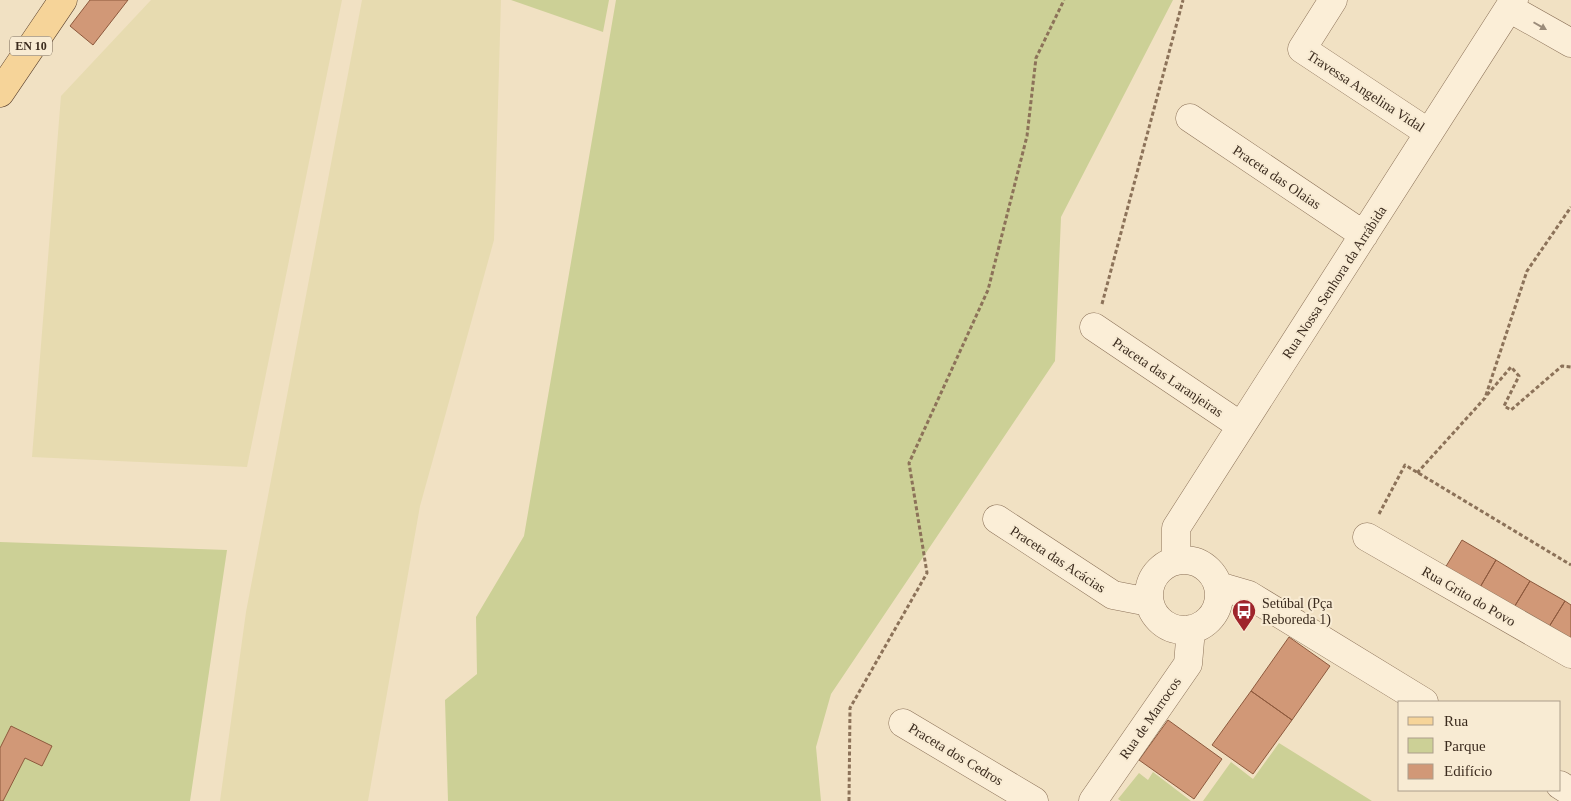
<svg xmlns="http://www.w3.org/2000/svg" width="1571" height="801" font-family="Georgia,serif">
	<rect width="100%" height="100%" fill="#f1e1c3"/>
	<path fill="#e7dbb0" d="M151,0H342L247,467L32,457L61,96Z
		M362,0H501L494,240L420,506L368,801H220L246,612Z"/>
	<path fill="#ccd096" d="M511,0H609L603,32Z
		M616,0H1173L1061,217L1055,361L831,694L816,747L821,801H448L445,700L477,674L476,617L524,536Z
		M0,542L227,550L190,801H0Z
		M1279,743L1372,801H1203L1231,762L1253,779Z
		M1153,772L1191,801H1121L1118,799L1139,773L1148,780Z"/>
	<path fill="#d19877" stroke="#8d593d" d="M90,0H128L93,45L70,26Z
		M1462,540L1496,560L1479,589L1445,568Z
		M1496,560L1530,581L1513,609L1479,589Z
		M1530,581L1565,601L1547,630L1513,609Z
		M1565,601L1571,605V644L1547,630Z
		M1289,637L1330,666L1292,720L1251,691Z
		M1251,691L1292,720L1253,774L1212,745Z
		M1168,720L1222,759L1194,799L1139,760Z
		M11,726L52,746L42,766L25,758L3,801H0V748Z"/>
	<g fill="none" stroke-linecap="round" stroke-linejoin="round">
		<g stroke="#8c7259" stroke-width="29">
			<path id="minor" d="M1333,0L1302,49L1429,133
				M1509,8L1571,43
				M1190,118L1364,235
				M1094,327L1241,426
				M997,519L1113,595L1149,602
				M1367,537L1571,654
				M1176,560V528L1514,0
				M1149 595a35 35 0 1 1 70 0a35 35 0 1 1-70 0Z
				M1218,586L1249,595L1424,702
				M903,723L1034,801
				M1560,785L1571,792
				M1093,801L1188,664L1191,629"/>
		</g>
		<g stroke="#5a402d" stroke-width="29">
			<path id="major" d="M0,93L63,0"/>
		</g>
		<path stroke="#8c7259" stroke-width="3" stroke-dasharray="4 2.5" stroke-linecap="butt" d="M1102,304L1183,0
			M1487,395L1511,367L1519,376L1504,406L1511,410L1562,366L1571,367
			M1417,473L1485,398L1527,271L1571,207
			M1379,514L1405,465L1571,565
			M849,801L850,708L927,573L909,463L988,290L1027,136L1036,58L1064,0"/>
		<use href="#minor" stroke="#fbeed7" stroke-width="28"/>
		<use href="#major" stroke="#f6d499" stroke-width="28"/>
	</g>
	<defs><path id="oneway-solid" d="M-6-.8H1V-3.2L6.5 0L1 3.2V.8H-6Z" transform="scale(1.25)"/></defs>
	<use fill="#9b8c7a" href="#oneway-solid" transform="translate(1540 26) rotate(30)"/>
	<defs>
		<g id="bus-pin" transform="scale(1.25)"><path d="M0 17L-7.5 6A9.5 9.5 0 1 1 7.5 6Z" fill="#9f252c" stroke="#f8ebd3"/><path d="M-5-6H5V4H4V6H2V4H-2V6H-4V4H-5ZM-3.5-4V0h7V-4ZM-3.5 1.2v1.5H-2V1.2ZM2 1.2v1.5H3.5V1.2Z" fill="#fff"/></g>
	</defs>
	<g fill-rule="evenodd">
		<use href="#bus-pin" x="1244" y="611"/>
	</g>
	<g text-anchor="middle" stroke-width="4" stroke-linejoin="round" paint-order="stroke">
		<rect fill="#f8ebd3" stroke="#746554" stroke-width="1" x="10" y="36.5" width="42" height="19" rx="4"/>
		<g font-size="12" font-weight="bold" fill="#3b2b1e">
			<text x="31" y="50">EN 10</text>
		</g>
		<g font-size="14" fill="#3b2b1e" stroke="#f8ebd3">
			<text transform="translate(1366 91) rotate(33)" y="5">Travessa Angelina Vidal</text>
			<text transform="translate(1277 177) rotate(34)" y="5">Praceta das Olaias</text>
			<text transform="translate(1334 282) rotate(-57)" y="5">Rua Nossa Senhora da Arrábida</text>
			<text transform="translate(1168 377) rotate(34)" y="5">Praceta das Laranjeiras</text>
			<text transform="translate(1058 559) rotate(33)" y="5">Praceta das Acácias</text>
			<text transform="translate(1469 596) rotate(30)" y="5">Rua Grito do Povo</text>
			<text transform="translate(1150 718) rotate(-55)" y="5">Rua de Marrocos</text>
			<text transform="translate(956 754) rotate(31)" y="5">Praceta dos Cedros</text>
		</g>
		<g font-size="14" fill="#3b2b1e" stroke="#f8ebd3" text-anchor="start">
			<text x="1262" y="608">Setúbal (Pça<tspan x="1262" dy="16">Reboreda 1)</tspan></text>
		</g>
	</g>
	<rect x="1398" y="701" width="162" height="90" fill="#f8ebd3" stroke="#ac9e8b"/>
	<rect x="1408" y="717" width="25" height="8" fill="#f6d499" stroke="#ac9e8b"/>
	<text x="1444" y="726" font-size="15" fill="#3b2b1e">Rua</text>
	<rect x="1408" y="738" width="25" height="15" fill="#ccd096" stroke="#ac9e8b"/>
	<text x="1444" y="751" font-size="15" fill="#3b2b1e">Parque</text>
	<rect x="1408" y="764" width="25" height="15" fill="#d19877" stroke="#ac9e8b"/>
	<text x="1444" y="776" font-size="15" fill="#3b2b1e">Edifício</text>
</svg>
